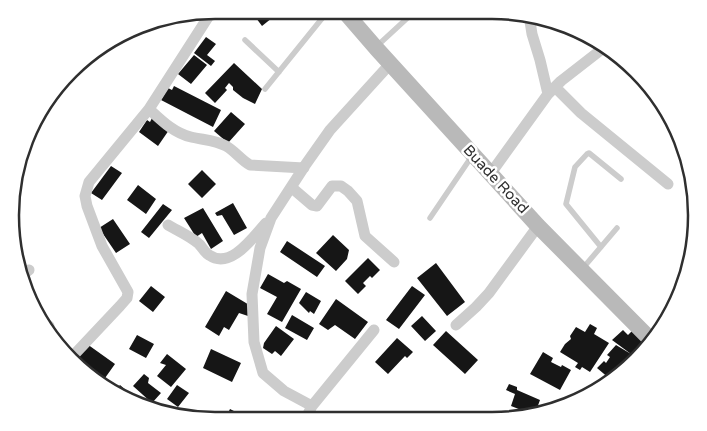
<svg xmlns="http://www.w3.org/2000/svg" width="707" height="431" font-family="'Varela Round',sans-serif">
	<rect width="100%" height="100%" fill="#fff"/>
	<path fill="#161616" d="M250,10H282L262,26Z
		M206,37L216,44L207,55L215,61L211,66L194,53Z
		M194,55L207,65L191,84L178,74Z
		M234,63L262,89L255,104L243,98L233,90V87L229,83L225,88L227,90L215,103L205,93Z
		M174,86L221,110L213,127L161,100L168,88L172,90Z
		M231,112L245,124L228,143L214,131Z
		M152,118L169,130L158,146L139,132L147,120L150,122Z
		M111,166L122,173L102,200L91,193Z
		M202,170L216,184L202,198L188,184Z
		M138,185L156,199L146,214L127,200Z
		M233,203L247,228L234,235L222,215L217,216L215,213Z
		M163,204L172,210L149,238L141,232Z
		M203,208L223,241L211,249L202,233L196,237L184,218Z
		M113,219L130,244L116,253L99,228Z
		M333,235L349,250L347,259L336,271L316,253Z
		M287,241L325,266L317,277L280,252Z
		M368,258L380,270L372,278L370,276L363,283L366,286L358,294L345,281Z
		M436,263L465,302L447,316L417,278Z
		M268,274L284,283L287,281L301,289L282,322L267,314L277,297L260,288Z
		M151,286L165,297L153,312L139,301Z
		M412,286L425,295L399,329L386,320Z
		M226,291L251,306L248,316L239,313L229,330L224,327L219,336L205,327Z
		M306,292L321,301L314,314L310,311L309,313L299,303Z
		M336,299L368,322L355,339L335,325L328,330L319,324Z
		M292,315L314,328L307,340L285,328Z
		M422,316L436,331L425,341L411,326Z
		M590,324L597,328L594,334L609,343L590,372L582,367L580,370L575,367L578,363L560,352L565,344L571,339L570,336L576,327L585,332Z
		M276,326L294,339L281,356L275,351L272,354L263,348L264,343Z
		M623,330L628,335L632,331L647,345L628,364L610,379L597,368L604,361L606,363L610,357L607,355L616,345L631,354L612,340Z
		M446,331L478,360L465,374L433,345Z
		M137,335L154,344L146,358L129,349Z
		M397,338L413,352L407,358L405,356L388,374L375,362Z
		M87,344L115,364L105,378L77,358Z
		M211,349L241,363L232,382L203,368Z
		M543,352L553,358L551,362L561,367L562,365L571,370L560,390L530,374Z
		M167,354L186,369L171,387L157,376L166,365L160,363Z
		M144,374L149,378L148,383L161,393L152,403L133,386Z
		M509,384L517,387V390L540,400L536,411L529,413L511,406L515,394L506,390Z
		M120,385L143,405L142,407L137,405L114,392Z
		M177,385L189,393L178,407L167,399Z
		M230,409L242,415L239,419H225Z"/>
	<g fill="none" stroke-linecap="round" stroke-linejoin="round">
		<path stroke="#ccc" stroke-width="5.5" d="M245,40L279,72
			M377,46L415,11
			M265,89L328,11
			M430,218L472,156
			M601,247L566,204L575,167L587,154L589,153L621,179
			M583,268L617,228"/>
		<path stroke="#ccc" stroke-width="11" d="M529,15L532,34L540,60L548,94
			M555,87L581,113L668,184
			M149,109C162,121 174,133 191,137C203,140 215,140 226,146C235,151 241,160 250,165L304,168
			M491,173L548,94L561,81L606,46
			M291,187L312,205L317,206L332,186H341L348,191L357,201L365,236L394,262
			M168,225C178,231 190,236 199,244C202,247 205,253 209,255C231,270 253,237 266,223
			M20,277L29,270
			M39,319L49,326
			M456,325L476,307L489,293L538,226
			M71,358L120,306L127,298L128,292L102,246L87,206L85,196L89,182L149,109L212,11
			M312,406L374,330
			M305,420L312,406L284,391L263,373L254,342L252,294L260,248L271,218L306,164L330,130L390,64"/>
		<path stroke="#b9b9b9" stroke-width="16" d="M344,11L376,48L538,226L653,342"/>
	</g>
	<g text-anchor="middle" stroke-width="5" stroke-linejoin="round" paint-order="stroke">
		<g font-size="15" fill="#2f2f2f" stroke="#fff">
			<text transform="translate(496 179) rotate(47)" y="5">Buade Road</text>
		</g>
	</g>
	<path d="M0 0H707V431H0ZM215 19H492A196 196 0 0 1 688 215V216A196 196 0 0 1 492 412H215A196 196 0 0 1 19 216V215A196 196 0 0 1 215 19Z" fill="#fff" fill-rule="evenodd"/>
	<path fill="none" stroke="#2f2f2f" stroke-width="2.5" d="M215 19H492A196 196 0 0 1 688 215V216A196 196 0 0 1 492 412H215A196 196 0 0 1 19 216V215A196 196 0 0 1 215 19Z"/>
</svg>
